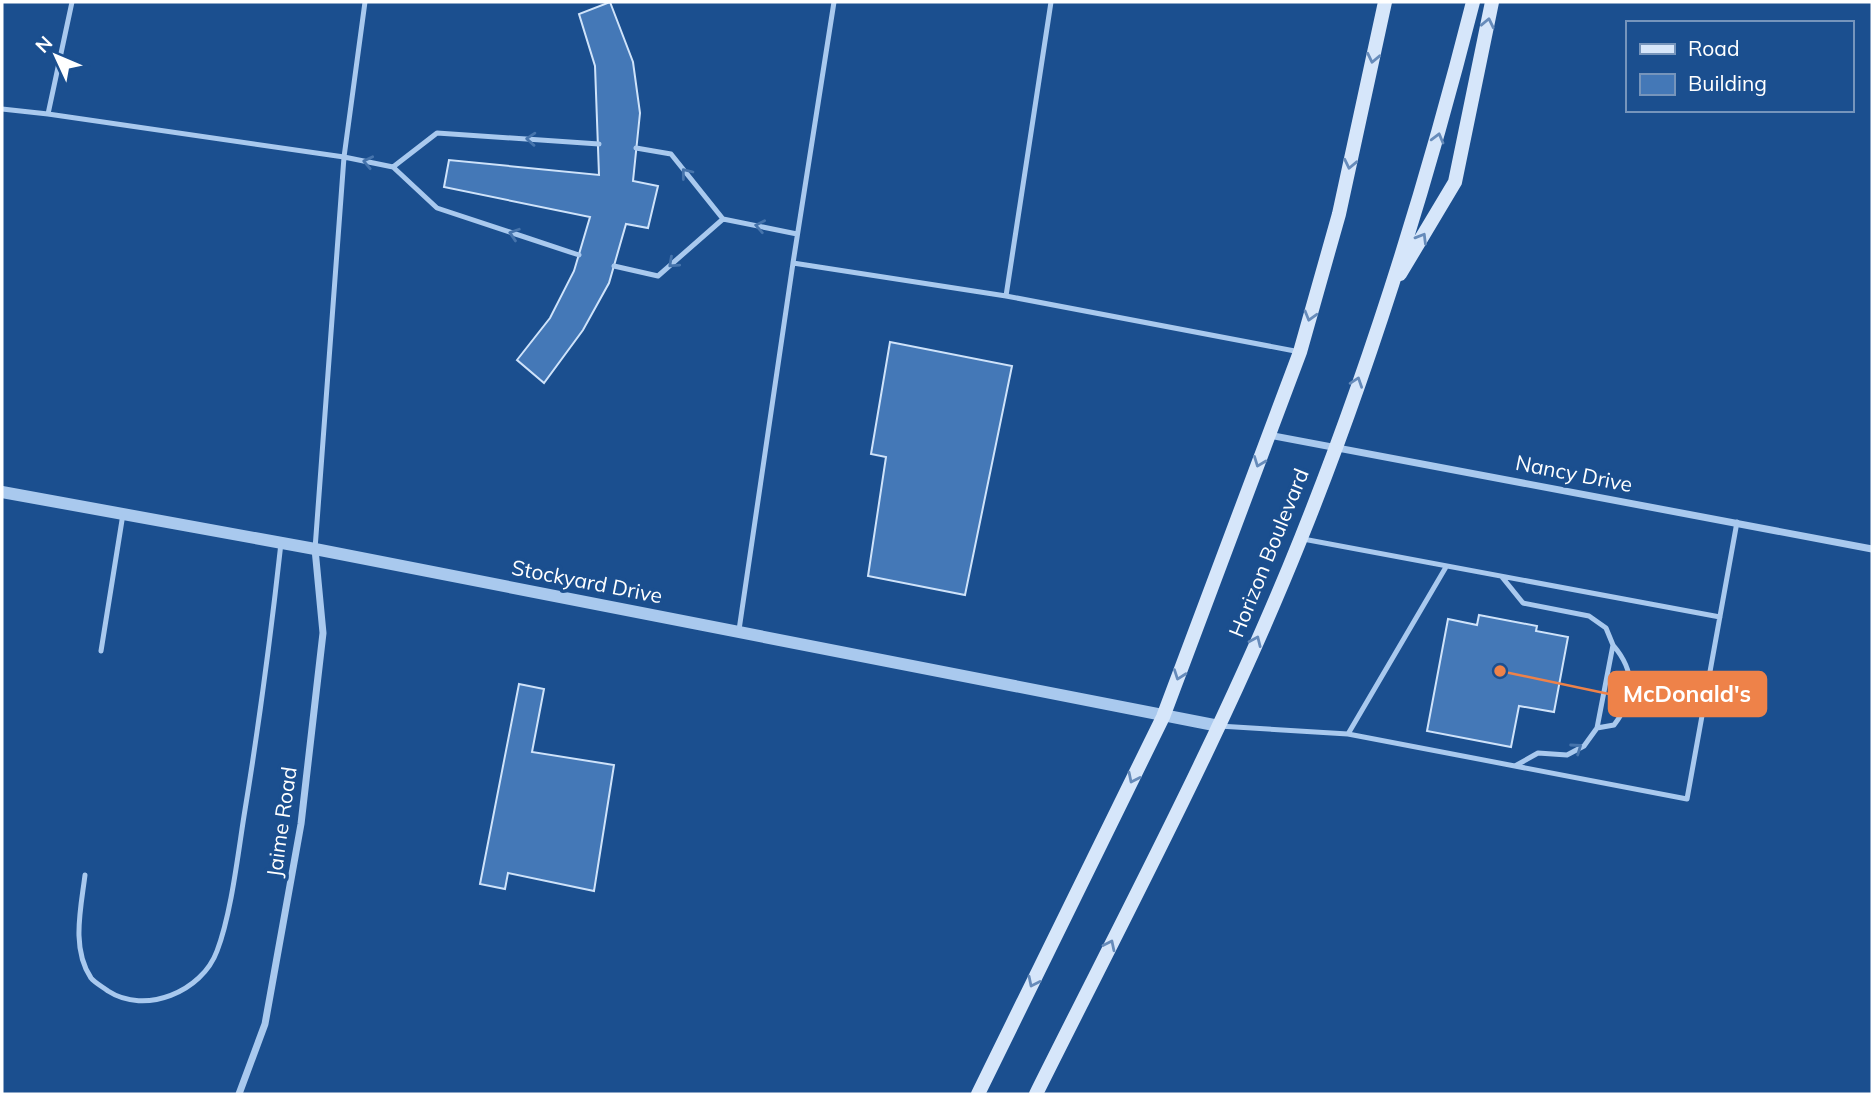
<svg xmlns="http://www.w3.org/2000/svg" width="1874" height="1096" font-family="Mulish,sans-serif">
	<rect width="100%" height="100%" fill="#1b4f8f"/>
	<path fill="#4478b7" stroke="#cfe3fa" stroke-width="2" d="M610,2L633,62L640,113L633,181L658,186L648,228L626,224L609,283L583,330L544,383L517,360L550,318L574,271L590,217L444,187L449,160L599,175L595,66L579,14Z
		M890,342L1012,366L965,595L868,576L886,457L871,454Z
		M1479,615L1537,626L1536,631L1568,637L1554,712L1519,706L1511,747L1427,731L1448,619L1477,625Z
		M519,684L544,689L532,752L614,765L594,891L508,873L505,889L480,884Z"/>
	<g fill="none" stroke-linecap="round" stroke-linejoin="round">
		<path stroke="#a9c9ee" stroke-width="5" d="M72,2L48,114L344,157L315,549
			M365,2L344,157L393,167L437,208L579,255
			M2,109L48,114
			M636,148L671,154L723,219L797,234
			M393,167L437,133L599,144
			M793,263L834,2
			M614,266L658,276L723,219
			M1006,296L1051,2
			M1303,539L1720,617
			M1502,577L1523,603L1589,616L1606,628L1613,645L1597,728L1584,746L1567,755L1538,753L1515,766
			M739,630L793,263L1006,296L1300,352
			M101,651L123,514
			M1219,726L1348,734L1687,799L1737,522
			M1597,728L1614,725C1635,697 1636,672 1613,645
			M1348,734L1446,567
			M85,875C81,908 71,948 91,978C95,983 103,987 108,991C145,1015 202,992 217,951C231,915 238,854 244,816C259,725 271,634 281,543"/>
		<path stroke="#a9c9ee" stroke-width="7" d="M1269,435L1872,549
			M239,1094L265,1024L301,824L323,633L315,549"/>
		<path stroke="#a9c9ee" stroke-width="12" d="M2,492L315,549L1219,726"/>
		<path stroke="#d6e6fa" stroke-width="14" d="M1400,274L1455,182L1492,2
			M978,1094L1163,717L1300,352L1339,214L1385,2
			M1036,1094C1127,911 1225,728 1301,538C1371,364 1427,183 1473,2"/>
	</g>
	<defs><path id="oneway-chevron" d="M-2-3.5L2.5 0L-2 3.5" fill="none" stroke-width="1.6" stroke-linecap="round" stroke-linejoin="round" transform="scale(1.75)"/></defs>
	<g stroke="#668bba">
		<use href="#oneway-chevron" transform="translate(1488 23) rotate(-78)"/>
		<use href="#oneway-chevron" transform="translate(1373 58) rotate(102)"/>
		<use href="#oneway-chevron" transform="translate(1438 138) rotate(-75)"/>
		<use href="#oneway-chevron" transform="translate(1350 164) rotate(102)"/>
		<use href="#oneway-chevron" transform="translate(1422 238) rotate(-59)"/>
		<use href="#oneway-chevron" transform="translate(1310 316) rotate(106)"/>
		<use href="#oneway-chevron" transform="translate(1357 382) rotate(-71)"/>
		<use href="#oneway-chevron" transform="translate(1259 462) rotate(111)"/>
		<use href="#oneway-chevron" transform="translate(1256 641) rotate(-66)"/>
		<use href="#oneway-chevron" transform="translate(1179 675) rotate(110)"/>
		<use href="#oneway-chevron" transform="translate(1133 778) rotate(116)"/>
		<use href="#oneway-chevron" transform="translate(1110 945) rotate(-64)"/>
		<use href="#oneway-chevron" transform="translate(1033 982) rotate(116)"/>
	</g>
	<g stroke="#4674ac">
		<use href="#oneway-chevron" transform="translate(531 139) rotate(-176)"/>
		<use href="#oneway-chevron" transform="translate(368 162) rotate(-168)"/>
		<use href="#oneway-chevron" transform="translate(686 173) rotate(-128)"/>
		<use href="#oneway-chevron" transform="translate(760 226) rotate(-169)"/>
		<use href="#oneway-chevron" transform="translate(514 234) rotate(-162)"/>
		<use href="#oneway-chevron" transform="translate(673 263) rotate(138)"/>
		<use href="#oneway-chevron" transform="translate(1577 748) rotate(-35)"/>
	</g>
	<g text-anchor="middle" stroke-width="7" stroke-linejoin="round" paint-order="stroke">
		<g font-size="21" fill="#fff" stroke="#1b4f8f">
			<text transform="translate(1574 474) rotate(11)" y="7">Nancy Drive</text>
			<text transform="translate(1269 553) rotate(-68)" y="7">Horizon Boulevard</text>
			<text transform="translate(587 582) rotate(11)" y="7">Stockyard Drive</text>
			<text transform="translate(282 822) rotate(-82)" y="7">Jaime Road</text>
		</g>
	</g>
	<path fill="none" stroke="#ee8249" stroke-width="2.5" d="M1500 671L1609 694"/>
	<circle fill="#ee8249" stroke="#1b4f8f" stroke-width="2.5" cx="1500" cy="671" r="7"/>
	<rect fill="#ee8249" stroke="#ee8249" stroke-width="2.5" x="1609" y="672" width="157" height="44" rx="7"/>
	<g font-size="23" text-anchor="middle" font-weight="bold" fill="#fff">
		<text x="1687" y="702">McDonald's</text>
	</g>
	<rect width="1874" height="1096" fill="none" stroke="#ffffff" stroke-width="7"/>
	<rect x="1626" y="21" width="228" height="91" fill="#1b4f8f" stroke="#7695bc" stroke-width="2"/>
	<rect x="1640" y="44" width="35" height="10" fill="#d6e6fa" stroke="#7695bc" stroke-width="2"/>
	<text x="1688" y="56" font-size="21" fill="#ffffff">Road</text>
	<rect x="1640" y="74" width="35" height="21" fill="#4478b7" stroke="#7695bc" stroke-width="2"/>
	<text x="1688" y="91" font-size="21" fill="#ffffff">Building</text>
	<g transform="translate(56 56) rotate(314)" stroke="#1b4f8f" stroke-width="5" paint-order="stroke">
	<path d="M0-5L12 26L0 18L-12 26Z" fill="#ffffff"/>
	<text y="-10" font-size="19" font-weight="bold" text-anchor="middle" fill="#ffffff">N</text>
	</g>
</svg>
